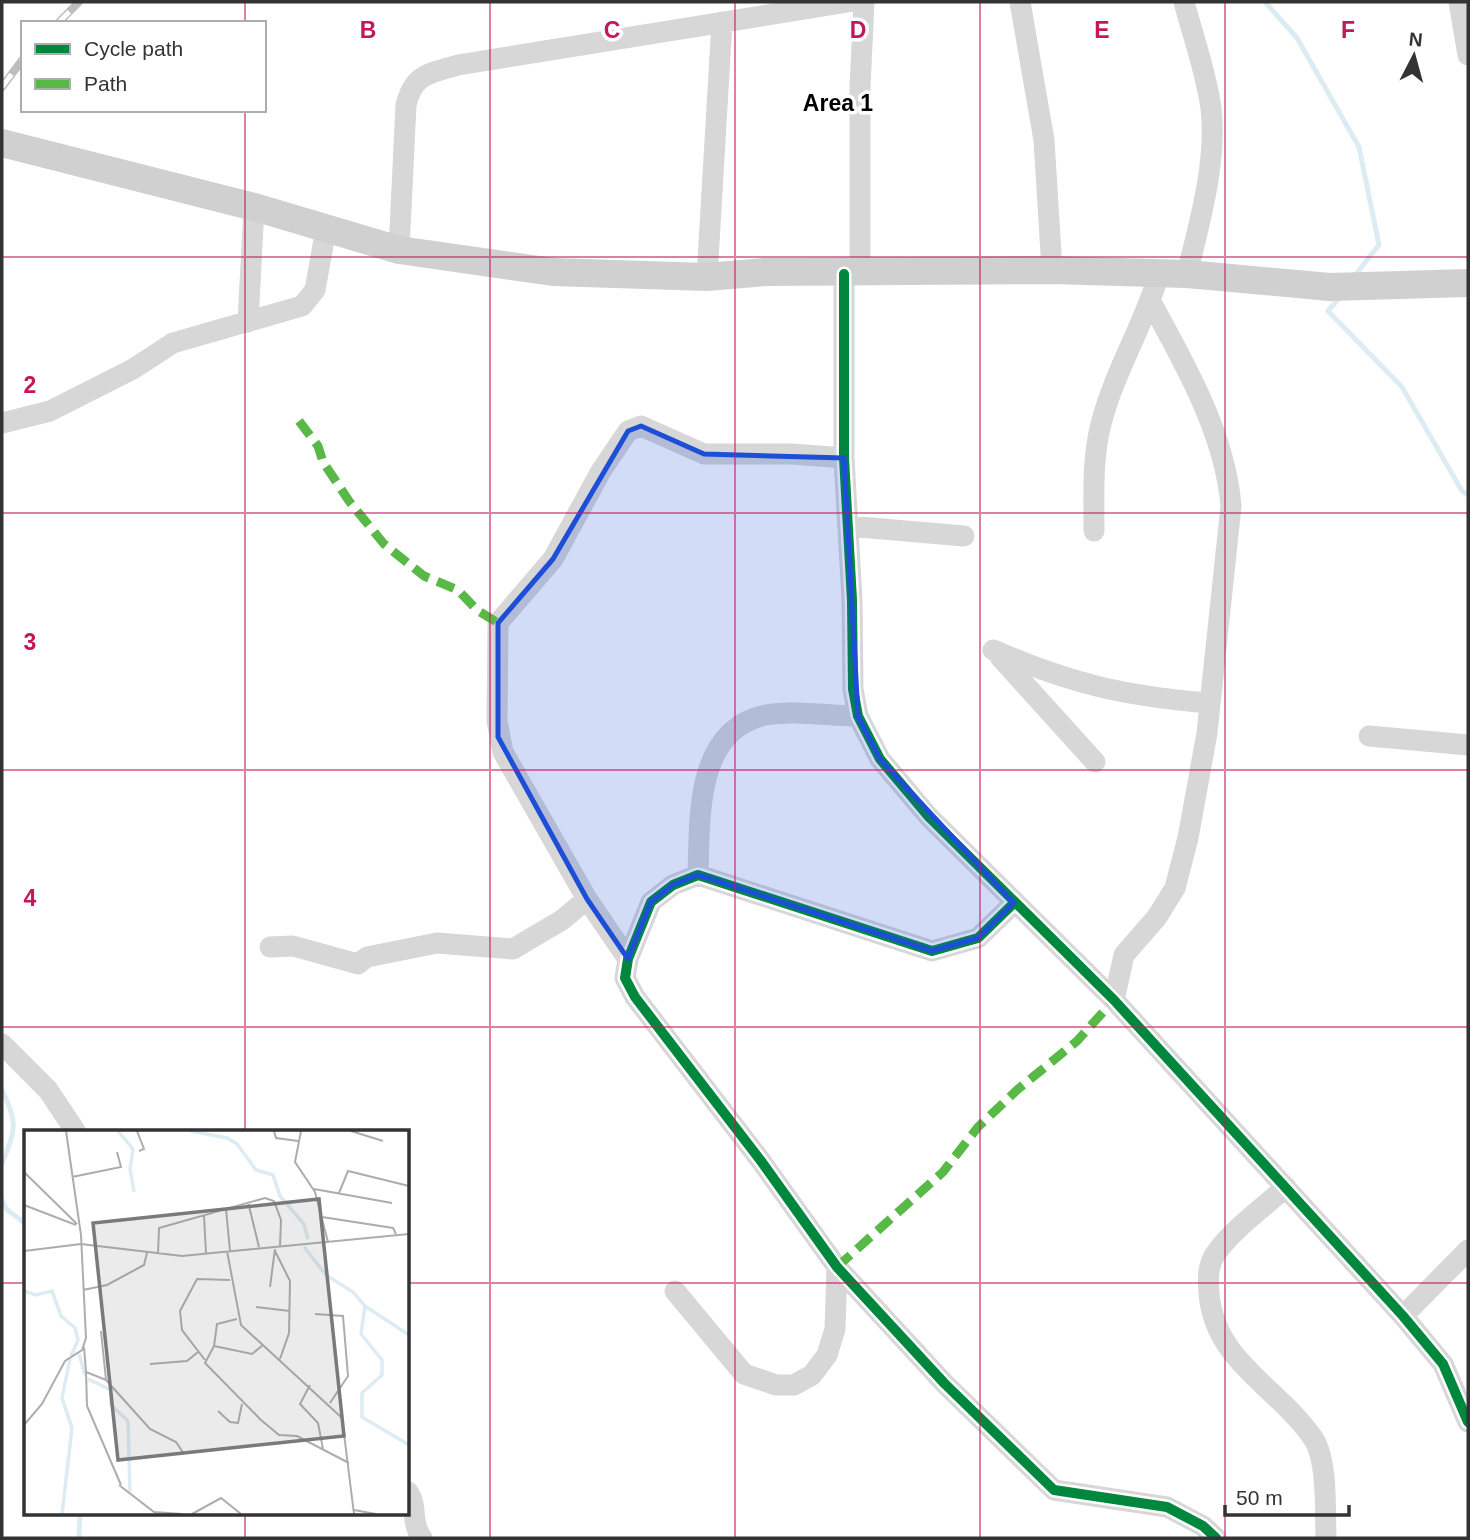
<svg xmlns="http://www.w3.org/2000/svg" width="1470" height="1540" font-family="Helvetica,sans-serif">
	<rect width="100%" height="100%" fill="#fff"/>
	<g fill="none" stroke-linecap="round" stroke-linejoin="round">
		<path stroke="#ddebf3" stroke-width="5" d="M1265,2L1297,38L1359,147L1379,245L1356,274
			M1340,297L1328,311L1402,387L1462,491L1468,495
			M2,1090C18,1122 16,1131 2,1163
			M2,1200L6,1209L26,1224
			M79,1538L80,1514"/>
		<path stroke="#d7d7d7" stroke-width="21" d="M1020,2L1044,140L1052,270
			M1184,2C1193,36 1206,72 1211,108C1217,163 1200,220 1187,274
			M1459,2L1468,55
			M399,250L406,105C414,73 429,74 458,65L848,2
			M860,272V87L864,2
			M844,274V458L852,600L853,689L858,716L880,759L929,817L1114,1000L1403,1316L1443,1364L1468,1422
			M707,277L722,22
			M248,322L254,207
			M2,423L50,411L133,369L173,343L302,306L315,290L326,229
			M848,526L964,536
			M1094,531C1094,494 1092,459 1101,424C1114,372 1144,325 1159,274
			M993,650C1072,684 1124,696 1209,703
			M1000,657L1095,762
			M1369,736L1468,745
			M698,875C700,821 694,729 766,715C795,710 829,716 858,716
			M1014,903L978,938L932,951L698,875L673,885L651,902L628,959L625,978L635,997L761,1161L837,1267L945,1384L1054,1490L1167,1507L1203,1526L1216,1538
			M270,947L293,946L358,964L367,957L437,943L513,949L562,920L587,899
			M628,959L587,899L503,752L497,721L498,623L553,559L601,471L628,431L641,426L704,454H792L844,458
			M1114,1000L1124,955L1157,917L1175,888L1188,838L1207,733L1231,506C1225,433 1185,365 1151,302
			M2,1044L48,1090L76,1132
			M1286,1187C1263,1208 1234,1228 1216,1253C1207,1266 1208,1279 1209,1294C1215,1362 1278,1387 1313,1438C1328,1460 1325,1512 1326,1538
			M675,1291L744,1374L776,1385H794L812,1375L827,1355L835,1329L837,1267
			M1403,1316L1468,1250
			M408,1492C418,1505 410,1522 422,1538"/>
		<path stroke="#d0d0d0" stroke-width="28" d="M2,143L254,207L399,250L553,272L707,277L765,272L1052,270L1187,274L1330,287L1468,283"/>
		<g stroke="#bebebe" stroke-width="8">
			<path id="rail" d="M58,23L79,2
				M2,87L23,59"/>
		</g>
		<use href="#rail" stroke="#fff" stroke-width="5" stroke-dasharray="16" stroke-linecap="butt"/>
		<path stroke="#58b947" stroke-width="9" stroke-dasharray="18 9" stroke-linecap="butt" d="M299,421L318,446L323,462L349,501L384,544L424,576L458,590L477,610L498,623
			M837,1267L943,1172L978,1127L1017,1090L1077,1041L1114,1000"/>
		<g stroke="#fff" stroke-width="15">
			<path id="cycleway" d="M844,274V458L852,600L853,689L858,716L880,759L929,817L1114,1000L1403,1316L1443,1364L1468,1422
				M1014,903L978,938L932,951L698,875L673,885L651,902L628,959L625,978L635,997L761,1161L837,1267L945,1384L1054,1490L1167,1507L1203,1526L1216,1538"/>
		</g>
		<use href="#cycleway" stroke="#00873e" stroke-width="10"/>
	</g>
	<path fill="#1d4ed8" fill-opacity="0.2" stroke="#1d4ed8" stroke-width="5" stroke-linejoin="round" d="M641,426L704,454L844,458L858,716L880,759L1014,903L978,938L932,951L698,875L673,885L651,902L628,959L587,899L498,737V623L553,559L628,431Z"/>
	<path fill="none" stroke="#c2185b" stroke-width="2" stroke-opacity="0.55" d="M245,2V23M490,2V1538M735,2V1538M980,2V1538M1225,2V1538M245,110V1132M2,257H1468M2,513H1468M2,770H1468M2,1027H1468M2,1283H26M408,1283H1468M245,1514V1538"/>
	<g text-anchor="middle" stroke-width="7" stroke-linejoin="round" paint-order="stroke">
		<g font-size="23" font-weight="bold" fill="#000" stroke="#fff">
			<text x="838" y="111">Area 1</text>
		</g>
	</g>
	<g transform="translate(24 1130)">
		<rect width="385" height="385" fill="#fff"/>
		<path fill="none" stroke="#ddebf3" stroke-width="3.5" d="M94,1L109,19L106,39L110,62M167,1L203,8L213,14L232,40L249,45L256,66L280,94L284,109M280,117L302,145L329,162L341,176L337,204L358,230V245L338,263V287L385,315M0,161L12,165L28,161L37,186L51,198L54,210L47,226M341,176L385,205M55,224L61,245M64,249L87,260V275L104,291L106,362M38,384L48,298L38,268L46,229"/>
		<path fill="none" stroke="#adadad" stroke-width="2" d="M113,1L120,19L115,21M250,1L252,8L274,11M277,1L271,32L291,62L304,112M327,1L359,11M0,42L53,94M48,47L97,37L93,22M290,59L368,73M315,63L324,41L385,56M224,72L235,117M0,75L52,95M202,79L206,121M180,85L182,124M298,87L369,98L372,104M0,121L57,114L158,126L385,104M203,121L217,195L318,288L330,384M251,121L266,151L265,203L256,229M134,125L135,98L241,68L250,71L257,90L256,116M246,157L251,119M59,160L83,155L120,135L123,123M232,177L266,181M291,184L319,186L324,246L306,273M190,216L181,233L237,290L255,305L273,306L325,333M190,216L228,224L239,215M190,216L193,194L213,189M60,217L62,242L82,250L77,201M181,230L158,200L156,181L173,149L206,150M126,234L163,231L174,222M62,242L63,276L97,355M82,250L126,299L152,312L160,324M286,255L276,274L294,293L299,319M194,281L206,292L214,293L218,274M0,295L18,274L41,231L58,220L62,208L57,105L42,1M95,355L130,382L158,384M330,380L352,384M168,384L197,368L217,384"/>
		<path fill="#7a7a7a" fill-opacity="0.15" stroke="#7a7a7a" stroke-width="3.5" d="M295,69L320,306L94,330L69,93Z"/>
		<rect width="385" height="385" fill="none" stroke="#333" stroke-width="3.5"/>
	</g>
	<g font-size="23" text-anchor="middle" font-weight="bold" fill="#c2185b" stroke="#fff" stroke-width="7" stroke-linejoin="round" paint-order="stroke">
		<text x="368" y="38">B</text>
		<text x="612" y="38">C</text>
		<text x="858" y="38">D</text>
		<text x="1102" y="38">E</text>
		<text x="1348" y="38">F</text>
		<text x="30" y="393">2</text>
		<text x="30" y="650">3</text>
		<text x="30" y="906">4</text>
	</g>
	<rect width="1470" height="1540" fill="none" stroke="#333333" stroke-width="7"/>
	<rect x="21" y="21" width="245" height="91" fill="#ffffff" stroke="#adadad" stroke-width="2"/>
	<rect x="35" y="44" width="35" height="10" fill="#00873e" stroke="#adadad" stroke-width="2"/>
	<text x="84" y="56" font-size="21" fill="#333333">Cycle path</text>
	<rect x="35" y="79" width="35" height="10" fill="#58b947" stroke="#adadad" stroke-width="2"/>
	<text x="84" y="91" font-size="21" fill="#333333">Path</text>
	<g transform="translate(1414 56) rotate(6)" stroke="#ffffff" stroke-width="5" paint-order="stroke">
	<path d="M0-5L12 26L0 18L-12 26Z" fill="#333333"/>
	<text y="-10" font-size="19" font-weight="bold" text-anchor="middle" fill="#333333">N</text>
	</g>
	<path d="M1225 1505v10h124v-10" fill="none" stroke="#333333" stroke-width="3.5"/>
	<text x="1236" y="1505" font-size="21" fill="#333333" stroke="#ffffff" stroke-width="5" paint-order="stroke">50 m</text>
</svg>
